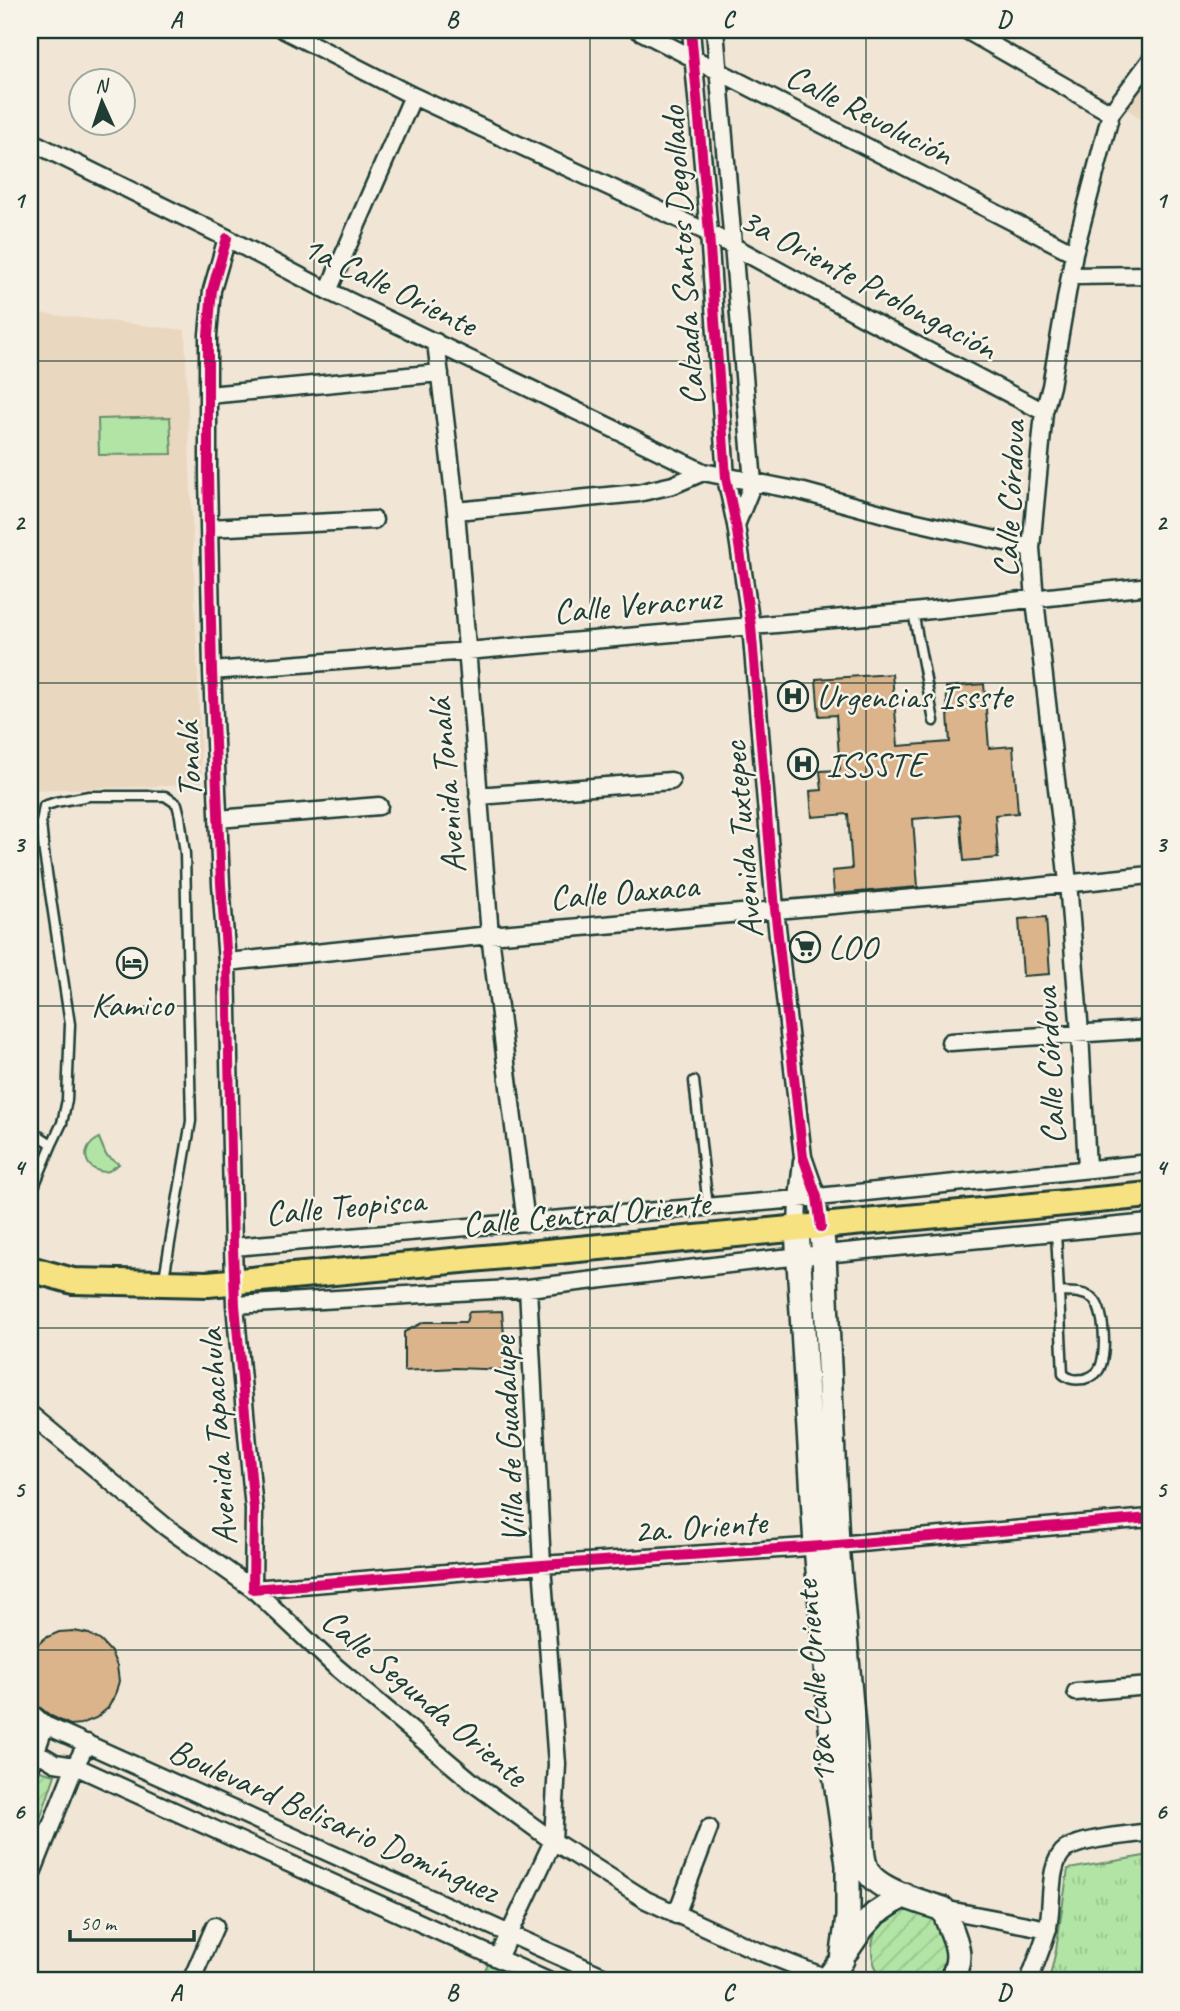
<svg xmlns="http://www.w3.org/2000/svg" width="1180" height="2011" font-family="Caveat,sans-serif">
	<defs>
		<pattern id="park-tufts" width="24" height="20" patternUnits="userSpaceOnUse" patternTransform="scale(1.75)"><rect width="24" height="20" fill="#b2e4a5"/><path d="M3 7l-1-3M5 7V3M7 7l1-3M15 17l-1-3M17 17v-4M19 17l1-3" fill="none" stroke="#99c48f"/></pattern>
		<pattern id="garden-furrows" width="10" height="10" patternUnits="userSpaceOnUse" patternTransform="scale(1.75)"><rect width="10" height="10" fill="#b2e4a5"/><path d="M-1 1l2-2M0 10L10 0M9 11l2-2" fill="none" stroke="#99c48f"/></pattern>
	</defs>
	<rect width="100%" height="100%" fill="#f1e6d6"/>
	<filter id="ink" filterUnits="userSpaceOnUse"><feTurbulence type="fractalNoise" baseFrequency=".0143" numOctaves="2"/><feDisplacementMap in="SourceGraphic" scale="14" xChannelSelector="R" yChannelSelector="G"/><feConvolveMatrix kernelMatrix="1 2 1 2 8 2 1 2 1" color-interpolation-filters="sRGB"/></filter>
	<g filter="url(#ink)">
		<path fill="#ead7c0" d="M1150,73V126L1126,108Z
			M30,312L185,330L202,785L30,790Z"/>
		<path fill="#b2e4a5" stroke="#68906c" stroke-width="2" d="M170,417L172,454L99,455L98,419Z
			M99,1138L106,1155L119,1164C118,1165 110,1170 109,1171C90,1176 74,1152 99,1138Z"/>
		<path fill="url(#park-tufts)" stroke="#68906c" stroke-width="2" d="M1150,1855V1981H1049L1056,1950L1068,1869Z
			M488,1964L531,1981H481Z"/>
		<path fill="url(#garden-furrows)" stroke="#68906c" stroke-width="2" d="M33,1769L55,1775L30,1848V1779Z
			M908,1910L922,1911L934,1917L951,1952L941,1976L935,1981H888C868,1968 867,1938 883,1922C890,1915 899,1913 908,1910Z"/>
		<path fill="#dbb48c" stroke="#1f3d34" stroke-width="2" d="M892,674L898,746L950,742L946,687L984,684L989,748L1013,746L1018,813L995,815L998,858L964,861L960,815L913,819L918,887L834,894L832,871L852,869L848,814L812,817L810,791L822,790L820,771L840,770L836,715L819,716L816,679Z
			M1046,917L1050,974L1023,976L1019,919Z
			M502,1311L507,1370L455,1368L404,1371V1332L424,1322H466L469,1312Z
			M74,1631L89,1634L101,1641L111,1652L117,1666L119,1681L115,1695L108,1708L96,1718L81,1724L70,1725L51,1716L30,1700V1656L33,1649L45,1638L59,1632Z"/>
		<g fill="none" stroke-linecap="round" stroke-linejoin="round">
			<g stroke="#1f3d34" stroke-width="13">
				<path id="service" d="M913,612L934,721
					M694,1081L708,1207
					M30,1130L52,1144L30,1196
					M52,1144L62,1123L67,1100L70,1024L44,853L41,823L44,806L56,802L89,796H165L177,804L180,816L185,854L191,1121L164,1278
					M1056,1232L1063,1374C1070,1380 1075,1380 1084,1379C1090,1377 1094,1376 1098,1371C1108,1358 1105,1307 1092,1298C1082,1291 1070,1293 1059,1292"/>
			</g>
			<g stroke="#1f3d34" stroke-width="21">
				<path id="minor" d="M284,30L413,96L709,233L869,320L1044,412
					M638,30L1074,253
					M691,30L709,233L726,478L736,525L751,626L775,909L803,1157L817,1197L821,1227
					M715,30L753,483L736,525
					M966,30L1111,113
					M30,141L227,238L328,291L703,472L800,491L899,518L1031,548
					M227,238L212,290L208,335V474L212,671L221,884L227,962L233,1247L235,1305L254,1509L253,1589L542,1565L837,1545L1150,1518
					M1070,276L1150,275
					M328,291L413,96
					M436,342L456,511L490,935L526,1223
					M208,395L440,373
					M456,511L638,493L673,485L703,472
					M209,528L374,520
					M212,671L467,651L913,612L1150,586
					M478,796L671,781
					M218,819L379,806
					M227,962L490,935L1016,889L1150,875
					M950,1042L1150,1029
					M1087,1168L1080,1033L1068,882L1035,600L1031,548L1044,412L1051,386L1074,253L1111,113L1150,61
					M797,1229L798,1199L802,1161
					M233,1247L798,1199L1150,1163
					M235,1305L528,1288L772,1259L1150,1223
					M30,1414L166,1527L253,1589L335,1666L476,1785L553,1841L646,1900L753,1949L834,1981
					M1076,1692L1150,1686
					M30,1712L45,1725L614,1981
					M30,1748L55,1763L75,1766L548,1981
					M30,1769L45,1725
					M30,1878L75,1766L87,1743
					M943,1909L1048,1929
					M676,1915L709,1828
					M498,1958L553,1841L557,1764L542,1565L528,1288
					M191,1981L215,1926
					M1029,1981C1035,1964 1042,1948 1047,1931C1054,1909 1046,1863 1066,1849C1084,1838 1128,1835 1150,1832"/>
			</g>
			<g stroke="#1f3d34" stroke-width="28">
				<path id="secondary" d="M821,1227L824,1254L837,1545L861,1818C862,1834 860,1853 866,1868C874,1890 922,1902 943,1909C953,1936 967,1955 950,1981
					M797,1229L816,1546L835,1774L848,1865V1917L842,1960L826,1981
					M847,1950L862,1928L875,1914L904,1895"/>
			</g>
			<g stroke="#1f3d34" stroke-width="30">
				<path id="primary" d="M30,1269L73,1281L208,1284L1150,1195"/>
			</g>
			<use href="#service" stroke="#f7f3e8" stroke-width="8"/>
			<use href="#minor" stroke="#f7f3e8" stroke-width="16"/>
			<use href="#secondary" stroke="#f7f3e8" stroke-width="23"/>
			<use href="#primary" stroke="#f6e281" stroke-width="24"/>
			<g stroke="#f7f3e8" stroke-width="15">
				<path id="cycleway" d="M691,30L709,233L726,478L736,525L751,626L775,909L803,1157L817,1197L821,1227
					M227,238L212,290L208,335V474L212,671L221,884L227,962L233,1247L235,1305L254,1509L253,1589L542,1565L837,1545L1150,1518"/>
			</g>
			<use href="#cycleway" stroke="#d6006c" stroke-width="10"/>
		</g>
	</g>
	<path fill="none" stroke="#1f3d34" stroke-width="2" stroke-opacity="0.55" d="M314,30V1981M590,30V1981M866,30V1981M30,361H1150M30,683H1150M30,1006H1150M30,1328H1150M30,1650H1150"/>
	<defs>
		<g id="hospital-ring" transform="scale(1.575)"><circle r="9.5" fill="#f7f3e8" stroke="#1f3d34" stroke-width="1.5"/><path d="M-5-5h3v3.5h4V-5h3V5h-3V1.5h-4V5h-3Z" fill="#1f3d34"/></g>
		<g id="supermarket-ring" transform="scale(1.575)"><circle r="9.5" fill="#f7f3e8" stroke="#1f3d34" stroke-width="1.5"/><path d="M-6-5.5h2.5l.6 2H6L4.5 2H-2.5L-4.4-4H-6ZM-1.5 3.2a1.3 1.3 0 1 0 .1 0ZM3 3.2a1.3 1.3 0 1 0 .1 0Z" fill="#1f3d34"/></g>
		<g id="hotel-ring" transform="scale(1.575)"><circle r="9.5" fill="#f7f3e8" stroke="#1f3d34" stroke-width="1.5"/><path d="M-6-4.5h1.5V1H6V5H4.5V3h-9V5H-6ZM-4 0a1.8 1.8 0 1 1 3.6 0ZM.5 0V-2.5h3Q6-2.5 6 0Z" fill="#1f3d34"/></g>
	</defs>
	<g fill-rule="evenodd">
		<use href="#hospital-ring" x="793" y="696"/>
		<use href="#hospital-ring" x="803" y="764"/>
		<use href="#supermarket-ring" x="805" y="947"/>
		<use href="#hotel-ring" x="132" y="963"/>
	</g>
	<g text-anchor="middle" stroke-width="5" stroke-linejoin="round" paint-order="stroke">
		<g font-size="35" fill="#1f3d34" stroke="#f7f3e8">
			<text transform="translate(870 114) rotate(27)" y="12">Calle Revolución</text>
			<text transform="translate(682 256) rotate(-94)" y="12">Calzada Santos Degollado</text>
			<text transform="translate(869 283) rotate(28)" y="12">3a Oriente Prolongación</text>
			<text transform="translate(390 285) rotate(26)" y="12">1a Calle Oriente</text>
			<text transform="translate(1009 499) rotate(-87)" y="12">Calle Córdova</text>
			<text transform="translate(637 604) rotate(-5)" y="12">Calle Veracruz</text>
			<text transform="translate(188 760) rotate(-92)" y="12">Tonalá</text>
			<text transform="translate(446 786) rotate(-95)" y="12">Avenida Tonalá</text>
			<text transform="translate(742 840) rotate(-95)" y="12">Avenida Tuxtepec</text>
			<text transform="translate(624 891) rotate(-5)" y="12">Calle Oaxaca</text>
			<text transform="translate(1049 1066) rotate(-93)" y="12">Calle Córdova</text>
			<text transform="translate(345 1206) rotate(-5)" y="12">Calle Teopisca</text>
			<text transform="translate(586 1213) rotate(-5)" y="12">Calle Central Oriente</text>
			<text transform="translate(217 1437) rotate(-94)" y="12">Avenida Tapachula</text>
			<text transform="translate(508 1440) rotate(-93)" y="12">Villa de Guadalupe</text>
			<text transform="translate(700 1526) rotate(-4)" y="12">2a. Oriente</text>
			<text transform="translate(814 1682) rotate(-95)" y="12">18a Calle Oriente</text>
			<text transform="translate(425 1697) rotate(40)" y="12">Calle Segunda Oriente</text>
			<text transform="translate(334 1820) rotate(24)" y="12">Boulevard Belisario Domínguez</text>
		</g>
		<g font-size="35" fill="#1f3d34" stroke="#f7f3e8" text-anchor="start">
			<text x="816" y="708">Urgencias Issste</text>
			<text x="826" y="776">ISSSTE</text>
			<text x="828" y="959">LOO</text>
			<text x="132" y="1016" text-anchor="middle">Kamico</text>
		</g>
	</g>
	<rect width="1180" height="2011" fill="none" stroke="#f7f3e8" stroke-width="77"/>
	<g transform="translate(102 102) rotate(357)"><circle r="33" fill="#f7f3e8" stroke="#a1aaa0" stroke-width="2"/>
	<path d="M0-5L12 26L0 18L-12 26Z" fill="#1f3d34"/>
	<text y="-10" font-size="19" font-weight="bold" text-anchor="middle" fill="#1f3d34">N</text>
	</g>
	<path d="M70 1930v10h124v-10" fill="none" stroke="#1f3d34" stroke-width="3.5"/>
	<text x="80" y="1930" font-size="21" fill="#1f3d34" stroke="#f7f3e8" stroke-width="5" paint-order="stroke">50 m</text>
	<rect x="38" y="38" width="1104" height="1934" fill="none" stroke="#1f3d34" stroke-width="2.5"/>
	<g font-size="23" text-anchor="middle" font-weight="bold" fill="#1f3d34">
		<text x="176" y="27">A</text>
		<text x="452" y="27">B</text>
		<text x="728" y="27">C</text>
		<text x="1004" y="27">D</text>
		<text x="19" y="208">1</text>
		<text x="1161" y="208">1</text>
		<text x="19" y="530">2</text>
		<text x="1161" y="530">2</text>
		<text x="19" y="852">3</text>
		<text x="1161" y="852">3</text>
		<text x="19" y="1175">4</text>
		<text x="1161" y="1175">4</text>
		<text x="19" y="1497">5</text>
		<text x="1161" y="1497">5</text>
		<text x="19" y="1819">6</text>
		<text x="1161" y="1819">6</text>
		<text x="176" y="2000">A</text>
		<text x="452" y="2000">B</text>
		<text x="728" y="2000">C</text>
		<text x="1004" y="2000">D</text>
	</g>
</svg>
